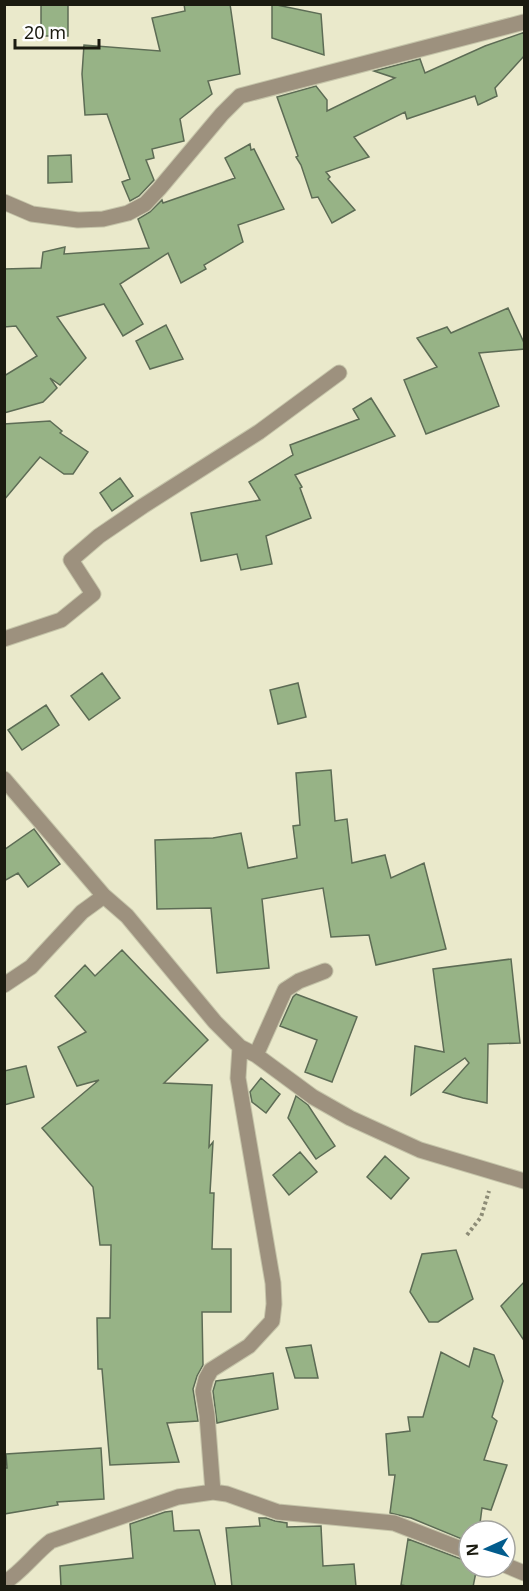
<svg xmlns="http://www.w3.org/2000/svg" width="529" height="1591" font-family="'Noto Sans',sans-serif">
	<rect width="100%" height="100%" fill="#eae9cb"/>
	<path fill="#97b386" stroke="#5d6c55" stroke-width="1.5" d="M41,4H68V36H41Z
		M184,4H230L240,74L208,81L212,94L180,119L184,141L152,149L154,158L146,160L154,180L139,196L130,201L122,182L130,179L107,114L85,115L82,74L84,45L160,51L152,18L185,11Z
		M272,4L321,14L324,55L272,38Z
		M525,32V55L495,88L497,96L478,105L475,96L407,119L405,112L354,137L369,157L326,172L330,177L328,179L355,210L332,223L318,197L312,198L301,165L296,157L298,156L277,97L316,86L327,100V111L395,78L374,71L420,59L425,73L485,46Z
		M250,144L251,150L254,149L284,209L238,225L243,242L204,265L206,269L181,283L168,253L120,284L143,324L123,336L104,304L57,317L86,358L60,385L50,378L57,388L43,402L4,413V376L37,356L16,326L4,327V269L41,268L43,252L65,247L64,254L149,248L138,219L150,212L162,200L163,203L235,178L225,158Z
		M71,155L72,182L48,183V156Z
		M508,308L525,345V349L479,353L499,406L426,434L404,380L437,367L417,338L447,327L451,333Z
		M166,325L183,359L150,369L136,341Z
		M371,398L395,436L295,475L302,487L300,488L311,518L266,536L272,564L241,570L237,554L201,561L191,513L260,500L249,482L293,455L290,445L359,419L353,409Z
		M50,421L62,431L60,433L88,452L73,474H64L40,457L4,500V424Z
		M120,478L133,496L112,511L100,493Z
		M102,673L120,698L89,720L71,696Z
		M298,683L306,717L278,724L270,690Z
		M46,705L59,725L22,750L8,730Z
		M331,770L335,821L347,819L352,863L385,855L391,878L424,863L446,949L376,965L369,935L331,937L323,888L262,899L269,968L217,973L211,908L157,909L155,840L213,838L241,833L248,868L297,858L293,826L300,825L296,773Z
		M34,829L60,864L28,887L18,873L4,881V850Z
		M122,950L208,1040L164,1083L212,1085L209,1147L213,1142L210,1193H214L212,1249H231V1312H202L203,1365L197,1376L193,1389L198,1421L167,1423L179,1462L110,1465L102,1369H98L97,1318H110L111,1245H100L93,1187L42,1128L99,1080L77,1086L58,1047L86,1032L55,996L85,965L95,976Z
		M511,959L520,1043L488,1044L487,1103L463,1098L443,1092L469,1063L465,1058L411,1095L415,1046L444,1052L433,969Z
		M296,994L357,1017L332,1082L305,1072L317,1040L280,1026L293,997Z
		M26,1066L34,1097L4,1105V1071Z
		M261,1078L280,1094L266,1113L252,1102L250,1092Z
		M296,1096L308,1105L335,1146L316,1159L288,1118Z
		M300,1152L317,1172L289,1195L273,1175Z
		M385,1156L409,1178L391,1199L367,1177Z
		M456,1250L473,1299L438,1322H429L410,1292L422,1254Z
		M525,1281V1342L501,1306Z
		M311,1345L318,1378H295L286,1348Z
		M474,1348L494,1355L503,1381L492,1417L497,1421L484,1460L507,1465L491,1510L482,1508L479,1531H469V1542L411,1518L390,1513L395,1475H389L386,1434L410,1431L408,1417H423L441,1352L469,1367Z
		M273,1373L278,1409L217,1423L213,1391L216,1381Z
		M101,1448L104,1499L57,1502L58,1505L4,1514V1468H7L6,1454Z
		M172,1511L174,1531L199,1530L216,1587H61L60,1566L133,1558L130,1524L165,1512Z
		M259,1518H266L275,1521L287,1523V1527L321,1526L323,1566L354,1564L356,1587H232L226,1528L260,1526Z
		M408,1539L469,1562V1567H477L473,1587H412L401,1585Z"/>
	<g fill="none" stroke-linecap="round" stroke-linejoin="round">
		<g stroke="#c5c4a9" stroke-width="17">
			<path id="minor" d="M4,202L32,214L78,220L103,219L128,213L145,204L159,189L222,114L240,96L524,22
				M4,639L61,620L93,594L71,560L99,536L143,506L259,432L339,373
				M4,779L104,896L127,916L215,1022L240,1047L256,1055L313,1097L350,1118L420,1150L524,1181
				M4,985L31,967L82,912L104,896
				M256,1055L285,990L299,981L325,971
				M213,1492L207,1415L203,1391L206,1379L211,1370L249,1346L272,1321L274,1304L273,1283L238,1078L240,1047
				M505,1565L524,1573
				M4,1583C22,1572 35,1553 51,1541L178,1497L213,1492L227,1494L278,1512L394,1523L469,1552"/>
		</g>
		<path stroke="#8d8c77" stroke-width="4" stroke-dasharray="3 3" stroke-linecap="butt" d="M467,1235L481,1217L489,1191"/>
		<use href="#minor" stroke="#9d917e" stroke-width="15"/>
	</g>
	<rect width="529" height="1591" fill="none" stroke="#1b1b10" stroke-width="12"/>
	<g transform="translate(487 1549) rotate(266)"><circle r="28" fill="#ffffff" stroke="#a4a49f" stroke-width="1.5"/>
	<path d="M0-4.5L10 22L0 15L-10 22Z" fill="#025c8d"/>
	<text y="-9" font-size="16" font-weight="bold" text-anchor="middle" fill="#1b1b10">N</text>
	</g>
	<path d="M15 39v9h84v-9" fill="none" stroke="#1b1b10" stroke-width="3"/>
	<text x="24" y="39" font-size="18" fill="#1b1b10" stroke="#ffffff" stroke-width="4.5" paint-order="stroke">20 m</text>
</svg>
